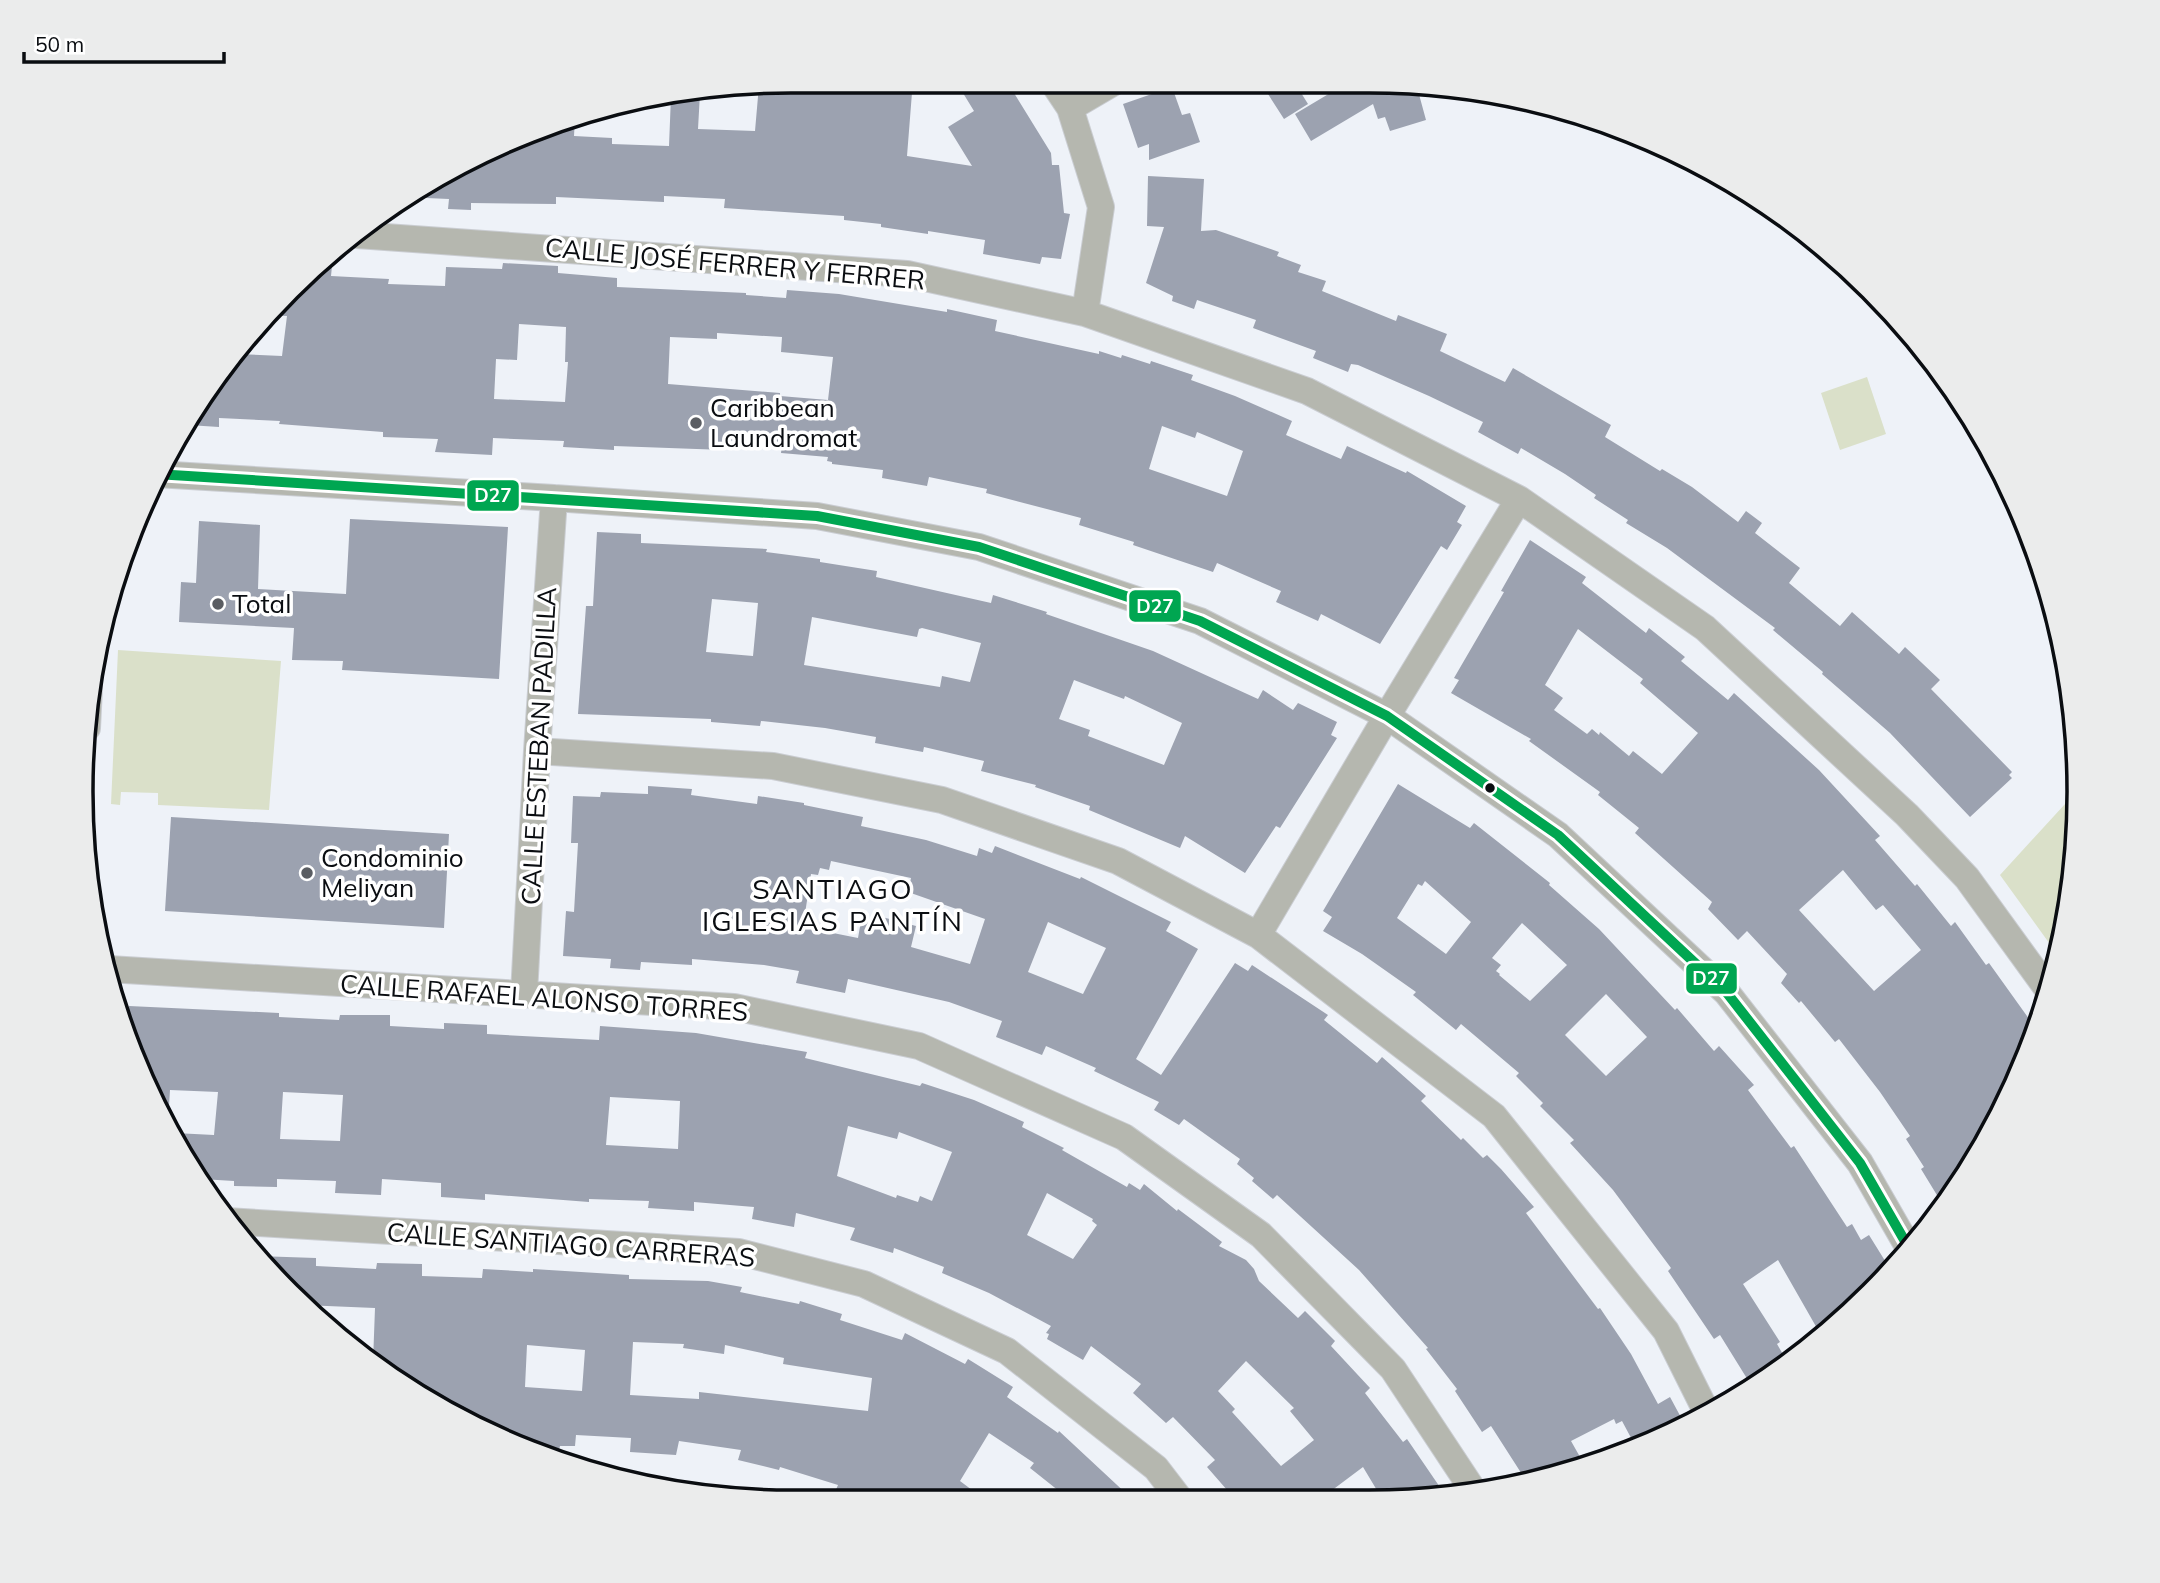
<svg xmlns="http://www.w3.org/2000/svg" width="2160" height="1583" font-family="Mulish,sans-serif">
	<rect width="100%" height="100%" fill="#eef2f8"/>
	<path fill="#dae0c9" d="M1867,377L1886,434L1840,450L1821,393Z
		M118,650L281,661L269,810L158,805V793L121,792L120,805L111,804Z
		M2076,792L2073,884L2057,954L2000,875Z"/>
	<path fill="#9ca2b0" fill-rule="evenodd" d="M792,80H913L907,156L972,166L948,127L974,111L955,80H1006L1051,153L1052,165H1059L1064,213L1070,214L1061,259L1042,257L1040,264L983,254L985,240L928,231V234L881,227V224L844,220V216L724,208L725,199L664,196V202L556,197V204L471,203V210L448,209L449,199L403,197L477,154L575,117L574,136L612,138V144L669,146L671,96L700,93L698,129L755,131L759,85Z
		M1259,80H1293L1308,104L1284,119Z
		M1352,80L1417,87L1426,120L1390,131L1385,117L1378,119L1373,104L1311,141L1295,114Z
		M1172,87L1182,115L1190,113L1200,142L1149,160V144L1138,148L1123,104Z
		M1148,176L1204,179L1201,231L1216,230L1279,252L1277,256L1301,265L1298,272L1326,281L1322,291L1396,321L1398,315L1447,334L1440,351L1505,382L1513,368L1611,425L1605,437L1660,471L1662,469L1692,487L1738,522L1746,511L1762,523L1755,533L1800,568L1789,583L1840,626L1852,612L1899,654L1905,647L1940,680L1931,689L2012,772L2009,775L2012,778L1970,817L1890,733L1822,674L1823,672L1773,630L1775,628L1667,548L1626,523L1628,520L1594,498L1596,495L1565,474L1521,448L1518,454L1478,432L1483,422L1429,396L1358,365L1351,364L1348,372L1313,358L1316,351L1253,328L1256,320L1197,300L1194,309L1172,301L1173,296L1146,283L1164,227L1147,226Z
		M333,256L331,276L389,279L388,284L445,286L446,267L502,269L503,263L558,266V273L617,278V287L746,293V295L786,298L787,290L839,294L947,312V309L997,320L995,331L1099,354V351L1121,358L1122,355L1150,364L1151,361L1193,375L1191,380L1235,396L1292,421L1286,435L1341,459L1347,446L1406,473L1407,471L1466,506L1457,522L1462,525L1447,550L1441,546L1380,644L1321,614L1318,621L1276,602L1281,591L1217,563L1213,572L1133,545L1134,542L1079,525L1081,518L986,493L987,489L929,477L927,486L882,478L883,470L832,464V462L827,461L828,457L781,453L782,445L724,440V450L614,446V450L563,447L564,441L493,438L492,455L435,452L438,439L383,437V432L279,424L280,421L219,418V427L188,425L236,354L282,356L287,316L266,315ZM519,324L566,327L565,362H568L565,402L494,399L496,359L517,360ZM717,333L782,337L781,352L833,357L828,400L780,396V393L668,384L670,337L717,339ZM1162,426L1195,438L1197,432L1243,451L1227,496L1149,469Z
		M350,519L508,527L499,679L342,670L343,661L292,660L294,628L179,622L181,582L196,583L199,521L260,525L258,589L346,594Z
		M597,532L641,534V543L767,549L766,552L820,559V562L877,571L876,577L991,603L993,595L1047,612L1046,614L1153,651L1258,699L1263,690L1293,710L1298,703L1337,722L1331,735L1337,738L1280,828L1276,826L1245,873L1185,836L1180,848L1089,810L1090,806L1035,787L1036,785L981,771L984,761L924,747L923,752L875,743L876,737L825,728L761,721L760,726L711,722V719L578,714L586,606H593ZM712,599L758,603L753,656L706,652ZM812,617L917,637L919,629L922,628L981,643L970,682L942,676L940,687L804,665ZM1074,680L1124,699L1125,696L1182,723L1164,765L1088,736L1090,730L1059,719Z
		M1530,540L1586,577L1582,583L1646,633L1649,628L1685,657L1681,661L1728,700L1734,693L1819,770L1880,836L1875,840L1915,886L1917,884L1951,926L1955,922L1986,965L1989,963L2037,1030L1984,1147L1943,1205L1921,1169L1924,1167L1906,1139L1910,1136L1880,1092L1839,1039L1835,1042L1801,1001L1799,1003L1781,983L1787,974L1747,931L1738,940L1708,909L1712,902L1635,833L1639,828L1598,795L1600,792L1529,741L1531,739L1451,693L1459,680L1454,678L1504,592L1501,591ZM1578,629L1643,679L1640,683L1698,733L1662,774L1633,751L1629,756L1600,732L1599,735L1592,729L1587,734L1554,710L1563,698L1545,685ZM1843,870L1876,910L1883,905L1921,950L1874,991L1799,910Z
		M1398,784L1470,828L1474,823L1550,883L1549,885L1599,929L1675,1010L1677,1008L1714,1051L1719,1046L1754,1085L1748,1090L1791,1148L1794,1146L1847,1227L1852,1224L1861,1240L1869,1235L1887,1264L1878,1270L1880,1274L1871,1279L1876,1286L1822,1337L1778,1260L1743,1284L1780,1342L1777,1344L1788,1363L1751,1385L1720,1335L1714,1339L1668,1271L1671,1268L1613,1190L1570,1143L1574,1140L1540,1106L1543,1103L1516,1076L1519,1073L1461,1024L1456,1030L1413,995L1416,992L1362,954L1323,931L1332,917L1323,911ZM1425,881L1471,922L1446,954L1397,918L1418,884L1422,886ZM1522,923L1567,965L1530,1001L1499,975L1500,974L1496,971L1501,965L1492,958ZM1606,994L1647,1037L1606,1076L1565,1035Z
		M648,786L692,789L691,795L757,804L758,796L804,803V805L863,817L861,826L926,840L977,856L979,848L992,853L995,846L1080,879L1081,877L1171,922L1166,931L1198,949L1136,1059L1161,1075L1235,963L1248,971L1252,965L1328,1015L1324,1020L1377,1063L1382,1057L1426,1096L1421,1101L1461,1140L1463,1138L1483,1158L1487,1155L1501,1169L1534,1207L1526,1213L1598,1309L1600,1308L1631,1354L1658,1404L1670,1397L1684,1423L1637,1449L1622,1421L1616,1424L1614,1419L1571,1441L1584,1464L1525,1479L1491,1426L1482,1432L1455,1391L1457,1389L1426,1349L1428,1348L1359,1270L1277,1195L1273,1199L1252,1181L1254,1178L1237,1164L1240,1159L1184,1119L1179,1125L1154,1110L1159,1102L1094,1071L1096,1068L1046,1046L1042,1055L996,1037L1002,1021L949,1002L848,979L845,993L796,983L799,971L764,965L692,959V965L641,962L640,970L610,968L611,959L563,956L566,911L574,912L578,843H571L573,796L600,797L601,792L648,794ZM831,861L911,878L908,892L985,919L970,964L911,947L916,926L882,917L881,925L861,921L858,938L803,927L811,874L818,875L820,868L829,870ZM1048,922L1106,948L1083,994L1028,972Z
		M171,817L449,834L444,928L165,911Z
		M129,1006L279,1013V1017L339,1020L340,1015H390V1026L444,1029V1023L487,1025V1034L599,1040L600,1026L696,1033L807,1052L805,1058L920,1086L922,1083L974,1100L1024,1122L1022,1127L1064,1148L1062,1150L1127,1187L1129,1183L1140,1190L1144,1184L1177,1211L1178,1209L1222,1242L1219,1246L1246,1260L1254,1269L1259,1281L1298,1318L1305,1311L1335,1341L1331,1346L1370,1388L1365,1393L1403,1442L1407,1439L1446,1496L1381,1497L1363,1467L1323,1497L1234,1498L1207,1467L1215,1460L1173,1417L1166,1423L1133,1393L1141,1384L1091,1346L1083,1360L1047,1339L1049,1334L1046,1333L1051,1326L989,1293L942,1273L944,1267L894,1248L893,1253L850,1240L855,1228L796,1213L794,1227L752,1219L754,1207L694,1202V1211L648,1208L649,1201L589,1199V1202L485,1194V1200L441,1197V1183L382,1179L381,1195L335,1193L336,1181L277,1179V1187L234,1186V1181L201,1179L175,1133L214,1135L218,1092L170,1090L168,1122L134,1063L123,1019H128ZM283,1092L343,1095L340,1141L280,1139ZM610,1097L680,1101L678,1149L606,1145ZM848,1126L897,1139L899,1132L952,1152L932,1201L920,1196L918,1202L897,1195L896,1198L837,1176ZM1047,1193L1093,1219L1092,1221L1097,1225L1073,1259L1027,1235ZM1246,1361L1294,1408L1290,1411L1314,1440L1281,1466L1232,1412L1235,1409L1218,1391Z
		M257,1256L316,1258V1266L376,1269L377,1263L422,1264V1276L482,1278L483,1269L533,1272V1269L629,1275V1279L708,1281L742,1287L740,1292L799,1304L800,1301L842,1314L840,1320L902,1340L905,1333L965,1364L968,1359L1013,1387L1007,1397L1058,1433L1059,1431L1131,1498L1069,1499L1030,1468L1034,1463L989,1433L960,1481L984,1499L848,1500L834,1494L838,1485L780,1467L779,1470L738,1460L741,1450L679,1441L676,1455L630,1452L631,1438L576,1435L575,1446H560L559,1450L527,1448L436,1407L373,1362L375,1308L303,1305ZM633,1342L684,1344L683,1348L724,1354L725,1345L784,1358L783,1364L872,1378L868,1411L699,1392V1399L630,1395ZM527,1345L585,1350L582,1391L525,1387Z"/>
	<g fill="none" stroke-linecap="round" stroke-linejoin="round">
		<g stroke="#cacdd2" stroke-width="28">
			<path id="minor" d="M1052,81L1070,108L1101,207L1085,313
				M1070,108L1116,81
				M357,235L907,274L1085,313L1307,391L1519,499L1705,628L1907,815L1967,878L2049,991
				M156,474L554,498L817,516L979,547L1200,621L1387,716L1558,835L1727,993L1860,1163L1910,1250
				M87,728L89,688
				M537,751L773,766L942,800L1118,861L1258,935L1494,1116L1666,1331L1706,1411
				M1258,935L1387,716L1519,499
				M109,969L734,1007L919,1046L1124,1137L1261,1235L1393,1369L1475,1493
				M524,994L537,751L554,498
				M226,1221L739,1252L864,1284L1007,1351L1156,1468L1179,1498"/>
		</g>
		<use href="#minor" stroke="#b5b7af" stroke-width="26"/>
		<g stroke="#fff" stroke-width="16">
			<path id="bus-1" d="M156,474L817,516L979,547L1200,621L1387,716L1558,835L1727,993L1860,1163L1910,1250"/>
		</g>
		<use href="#bus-1" stroke="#00a651" stroke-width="10"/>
	</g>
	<g fill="#5a5d62" stroke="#fff" stroke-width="2.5">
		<circle cx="696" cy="423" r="7"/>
		<circle cx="218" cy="604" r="7"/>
		<circle cx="307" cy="873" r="7"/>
	</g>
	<circle fill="#0a0d11" stroke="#fff" stroke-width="2.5" cx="1490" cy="788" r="6"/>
	<g text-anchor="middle" stroke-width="7" stroke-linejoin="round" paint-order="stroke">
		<g font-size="26" fill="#0a0d11" stroke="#fff">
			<text transform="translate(735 264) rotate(5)" y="9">CALLE JOSÉ FERRER Y FERRER</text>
			<text transform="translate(539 746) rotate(-87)" y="9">CALLE ESTEBAN PADILLA</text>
			<text transform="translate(544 998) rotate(4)" y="9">CALLE RAFAEL ALONSO TORRES</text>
			<text transform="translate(571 1245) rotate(4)" y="9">CALLE SANTIAGO CARRERAS</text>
		</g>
		<g font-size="26" fill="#0a0d11" stroke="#fff" text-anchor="start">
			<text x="710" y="417">Caribbean<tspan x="710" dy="30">Laundromat</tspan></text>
			<text x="232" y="613">Total</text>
			<text x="321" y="867">Condominio<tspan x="321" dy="30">Meliyan</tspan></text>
		</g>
		<g font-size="28" letter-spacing="2" fill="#0a0d11" stroke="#fff">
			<text x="833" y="899">SANTIAGO<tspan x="833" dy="32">IGLESIAS PANTÍN</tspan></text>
		</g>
	</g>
	<path d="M0 0H2160V1583H0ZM791 93H1369A698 698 0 0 1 2067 791V792A698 698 0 0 1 1369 1490H791A698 698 0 0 1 93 792V791A698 698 0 0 1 791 93Z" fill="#ebecec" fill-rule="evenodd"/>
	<path fill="none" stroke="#0a0d11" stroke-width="3.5" d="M791 93H1369A698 698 0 0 1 2067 791V792A698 698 0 0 1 1369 1490H791A698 698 0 0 1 93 792V791A698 698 0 0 1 791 93Z"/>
	<g stroke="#fff" stroke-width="2.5">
		<rect x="466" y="479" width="54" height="33" rx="7" fill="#00a651"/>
		<rect x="1128" y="589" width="54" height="34" rx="7" fill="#00a651"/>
		<rect x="1685" y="962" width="53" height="33" rx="7" fill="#00a651"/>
	</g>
	<g font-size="19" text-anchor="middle" font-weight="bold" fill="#fff">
		<text x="493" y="502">D27</text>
		<text x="1155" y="613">D27</text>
		<text x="1711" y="985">D27</text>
	</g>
	<path d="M24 52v10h200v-10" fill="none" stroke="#0a0d11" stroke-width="3.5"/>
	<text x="35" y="52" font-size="21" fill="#0a0d11" stroke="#ffffff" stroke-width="5" paint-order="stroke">50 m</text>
</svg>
